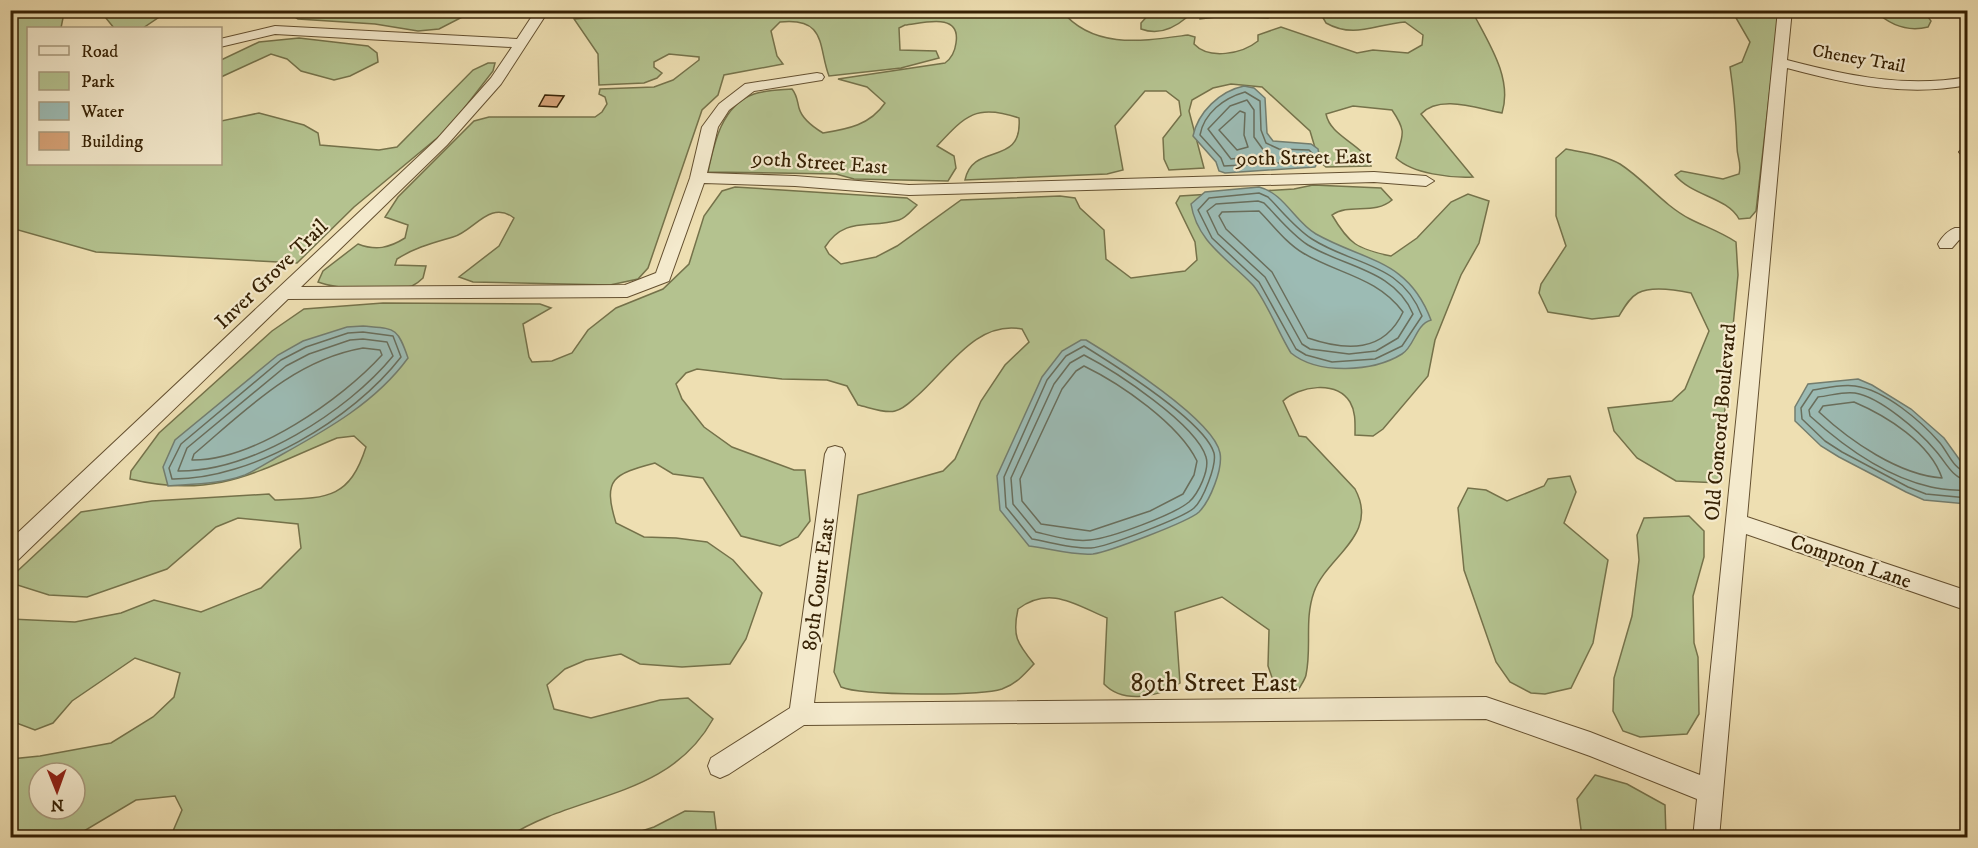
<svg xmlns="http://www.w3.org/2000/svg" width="1978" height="848" font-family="'IM FELL DW Pica',serif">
	<rect width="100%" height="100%" fill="#eedfb2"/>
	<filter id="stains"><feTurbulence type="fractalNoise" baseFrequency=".00333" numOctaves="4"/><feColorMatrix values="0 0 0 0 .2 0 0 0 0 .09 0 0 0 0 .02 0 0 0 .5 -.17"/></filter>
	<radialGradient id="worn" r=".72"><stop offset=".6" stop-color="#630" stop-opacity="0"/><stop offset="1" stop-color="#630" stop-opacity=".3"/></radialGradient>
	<path fill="#b4c28f" stroke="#75724a" stroke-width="1.5" fill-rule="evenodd" d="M108,10H168V11L143,28H114L105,17Z
		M292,10H474V11L439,29L418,31L375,24L298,19L290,14Z
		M691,10H1061C1093,50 1143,41 1188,35L1195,37L1194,44C1209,60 1242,54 1258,41V35L1281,27L1357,53L1373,50L1408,53L1422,45L1423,35L1405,22C1376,24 1354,39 1326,23L1319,11H1472C1488,42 1513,78 1502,113C1478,109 1440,94 1421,114L1473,177C1451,178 1413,174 1396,158C1403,134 1407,132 1392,110L1353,106L1326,114C1331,138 1363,143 1371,166L1326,167L1319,161L1310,131L1262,87L1231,84L1213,88L1192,100L1189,111L1204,168L1169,170L1164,159L1163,138L1181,115L1179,101L1166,91H1145L1115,126L1123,170L1107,174L965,180C973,141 1023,168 1019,118C976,103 965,116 937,146L954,156L956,168L948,181L854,179L836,174L708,172C714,143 722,105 754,94C766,90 780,90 792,89C797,95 797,100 799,108C802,119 813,127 823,133C848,129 870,125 885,103L867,87L838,79L945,63C952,58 955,51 956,43C961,12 924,23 905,25L899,28L900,50L936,51L939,58L901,68L829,76C818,47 827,17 780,22L771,31L777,56L783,64L724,75L718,95L702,110L648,268L638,279L610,285L473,282L459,277L499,246L514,218C490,199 473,232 453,237C433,243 416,247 397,259L395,265L426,266L423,278C420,281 416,284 412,286C393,293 336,289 318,282L323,271L358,244C376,251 389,248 405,238L408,225L385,217L398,197L474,121L489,117H595L602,112L607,104L605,97L599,94L600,89L654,87L673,80L699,60V57L669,54L654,62V67L662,73L657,78L644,83L599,85L598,54L574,19Z
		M1200,10H1283V11L1268,18L1225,16L1200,19Z
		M10,11H58L63,18L61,28H28V164H220L221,121L259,113L304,125L318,133L320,145L379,150L397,147L473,70L488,63H495L493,71L448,129L354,207L297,263L96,252L11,228Z
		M1152,11H1186V18C1173,29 1157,35 1141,29V23Z
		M1732,11H1779L1756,211L1750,218L1739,219C1727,197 1692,196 1675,175L1681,171L1723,179L1739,174C1742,163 1737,158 1737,147C1736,120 1734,94 1730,67L1742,62L1750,42Z
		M1875,11H1924L1931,21L1928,27C1908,32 1890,25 1875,11Z
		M299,38L368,46L377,53L378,62L350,76L334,80L301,71L287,59L271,54L221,77V60L259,42Z
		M1566,149C1584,153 1604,155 1620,164C1645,180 1663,205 1690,219C1706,227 1721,232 1736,242L1738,275L1724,419L1721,483L1676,481L1637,458L1614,431L1608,408L1672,401L1685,389L1709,331L1691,293C1677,290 1651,286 1638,293C1629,298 1624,308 1619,316L1592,319L1548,312L1539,293L1541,284L1566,246L1556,216V158Z
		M1313,185L1381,188L1392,200C1375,215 1349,203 1332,215C1349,244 1357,249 1391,256L1417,238L1451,202L1468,194L1489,201L1479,243L1461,275L1435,340L1428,376L1383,429L1373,436L1355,435C1355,424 1356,412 1350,402C1336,380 1299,386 1283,401L1299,436L1306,437L1355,489C1380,535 1327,556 1314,592C1304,620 1312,647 1306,675C1305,680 1300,686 1298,691L1277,692L1268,666L1269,630L1222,597L1175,612L1180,683C1159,697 1123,704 1104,684L1107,618C1076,605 1050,585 1018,609C1012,636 1017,643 1034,664C1024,675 1016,684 1002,689C980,696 862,696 841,687L834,672L858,495L943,471L955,459L981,401L1005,365L1029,342L1022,329C976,320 948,369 917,396C910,402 904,409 895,411C885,414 868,407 858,405L847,386L827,380L782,379L697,369L686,373L676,384L682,399L704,427L732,447L794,470H805L810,521L798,537L780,546L741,536L703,478L673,474L655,463C614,474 602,478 616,523L644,537L676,538L707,542L733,560L762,593L746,639L730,664L682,667L640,664L621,654L586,660L565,669L547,685L554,709L591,718L660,700L688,698L713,719C668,800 577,792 508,837H163L173,831L182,810L175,796L136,800L74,837H11V759L40,756L111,743L153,717L174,697L180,673L135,658L72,701L53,723L35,730L11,721V619L75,622L121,613L154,600L201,612L261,588L301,548L298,524L238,518L216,527L167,569L87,597L49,595L11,583V577L81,512L152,501L269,494L275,500C326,498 349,500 366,447L354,436L337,438C259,470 217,500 130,479L131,471L159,433L272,331L304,309L383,303L540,304L551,308L523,324L529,357L532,362L552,361L572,353L588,330L616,308L663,289L689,264L704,216L722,191L735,187L907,198L917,205C912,210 906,218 899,220C869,229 845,216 825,247L829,254L841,264L876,257L897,246L961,200L1060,196L1075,198L1080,208L1104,230L1106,259L1131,278L1185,271L1197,260L1195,242L1176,203L1180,196L1294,189ZM39,773H75V809H39Z
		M1570,476L1576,492L1564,523L1608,560L1593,643L1571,688L1545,694L1531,693L1510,682L1496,662L1464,570L1458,508L1468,488L1486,490L1507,501L1544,486L1548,479Z
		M1689,516L1704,531V557L1693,596L1694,643L1698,657L1699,714L1687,734L1640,737L1623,731L1613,711L1614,678L1632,616L1639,560L1637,535L1644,518Z
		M1595,775L1627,784L1665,805L1666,837H1582L1577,799Z
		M685,811L714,812L717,837H623L654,827Z"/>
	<path fill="#9cbbb4" stroke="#737d6e" stroke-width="1.5" d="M1244,86L1254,88L1265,98L1267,133L1273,141L1311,144L1318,149L1320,159L1315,167L1225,173L1219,171L1216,162L1193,136C1198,112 1220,91 1244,86Z
		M1259,187C1284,193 1295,222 1316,234C1366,262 1408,259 1431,320C1415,325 1415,346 1402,354C1373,372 1318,375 1291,353C1280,336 1264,296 1252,284C1228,259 1197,242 1191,204L1205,192Z
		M363,326C395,329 397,326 408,358C376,402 328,429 281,455C270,461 258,469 245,475C221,484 194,484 168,486L163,467L175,440L278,355L303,341L347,327Z
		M1081,340H1086C1116,358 1214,420 1220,453C1223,469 1210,501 1199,512C1188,522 1108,552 1093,554C1073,556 1048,548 1029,546L1000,510L997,476L1042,377L1062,351Z
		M1858,379L1872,385L1911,409L1944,438L1967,470V504L1924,500L1906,492L1839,457L1821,446L1795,421V407L1808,384Z"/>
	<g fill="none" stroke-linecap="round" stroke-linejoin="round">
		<path stroke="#696e5c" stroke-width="1.5" d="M1245,92L1260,101L1261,130L1266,143L1279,149L1309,150L1313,154L1312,161L1224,166L1221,158L1200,135C1204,113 1224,98 1245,92Z
			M1247,100L1254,110V137L1267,155L1231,159L1208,129L1230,106Z
			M1240,111L1245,113L1244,135L1248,147L1237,150L1219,130Z
			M1259,193L1268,197C1282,211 1295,228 1312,239C1354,266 1401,262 1422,316L1402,346L1375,359L1332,362L1306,355L1296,349L1259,282L1212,238L1198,210L1209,198Z
			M1258,201L1264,203C1278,217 1291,234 1308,245C1344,267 1395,270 1413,314L1398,338L1376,351L1349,354L1310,349L1302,344L1265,277L1218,234L1207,211L1216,204Z
			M1259,211C1273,225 1286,243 1303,253C1338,274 1377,277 1403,312C1384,353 1346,351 1308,338L1272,272L1226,229L1219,216L1222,212Z
			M363,332L393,336L401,357C353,419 252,480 172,479L169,468L181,444L281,360L306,347L348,333Z
			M363,339L387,342L393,356C347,412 252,472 178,471L187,448L286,366L309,354L350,340Z
			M1084,346C1113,364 1205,422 1214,453C1217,465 1203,500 1194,508C1183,518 1106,547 1091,548C1073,549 1050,542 1032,539L1006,507L1004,477L1047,380L1066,356Z
			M363,348L380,350L382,355C342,399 254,461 192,460L194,454C246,410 294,360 363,348Z
			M1084,355C1115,371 1196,424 1206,457C1210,470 1198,494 1189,502C1173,515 1111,538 1090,540C1073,542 1053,536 1036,532L1013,504L1011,478L1054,384L1070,363Z
			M1084,366C1121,384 1179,424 1197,461L1194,475L1183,494L1150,511L1090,531L1041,524L1022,501L1020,479L1062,389L1076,371Z
			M1854,402C1887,416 1930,443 1942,478C1899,475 1850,441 1819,412L1823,406Z
			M1968,473C1953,469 1949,454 1940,443C1921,421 1885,390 1855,386C1841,384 1826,388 1813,390L1801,408L1802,419L1825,441L1842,452L1908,487L1926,494L1968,498
			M1968,481C1951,477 1946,462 1935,450C1919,431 1880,397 1855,393C1843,391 1830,396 1818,397L1809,410L1810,416C1843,446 1886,477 1931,487C1943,490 1956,490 1968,491"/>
	</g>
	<path fill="#d6a277" stroke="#362104" stroke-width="1.5" d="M545,95L564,96L557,107L539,106Z"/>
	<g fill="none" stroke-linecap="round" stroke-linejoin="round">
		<g stroke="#645030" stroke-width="2">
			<path id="minor" d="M536,10H549L501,84L447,145L301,287L625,285L656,273L690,178L702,127L719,104L745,84L817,73L822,74L824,77L822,80L754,91L729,110L718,127L707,173L795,176L909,185L1374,172L1426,176L1434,181L1426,186L1374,182L909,195L795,186L704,183L669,281L627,297L288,299L18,560L10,563V540L437,139L491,78L512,47L275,34L220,47V39L275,26L517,39Z
				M1778,10H1792L1787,60C1848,76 1905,88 1968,77V85C1905,97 1847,84 1787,68L1747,517L1968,591V611L1746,534L1719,838H1693L1697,799L1590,756L1486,719L804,725L729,774L720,778L711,774L708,766L711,758L790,708L825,454L828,448L835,446L842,448L845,454L814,703L1486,697L1590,732L1700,775Z
				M1968,147V157L1962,155L1959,152L1962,149Z
				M1955,228H1968V240H1959L1952,248H1940L1938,244C1942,237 1947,231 1955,228Z"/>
		</g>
		<use href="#minor" fill="#f4eacd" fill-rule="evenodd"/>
	</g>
	<g text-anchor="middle" stroke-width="4.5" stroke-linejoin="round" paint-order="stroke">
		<g font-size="18" fill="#362104" stroke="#f4eacd">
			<text transform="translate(1859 58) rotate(10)" y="6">Cheney Trail</text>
		</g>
		<g font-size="21" fill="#362104" stroke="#f4eacd">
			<text transform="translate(1304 157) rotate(-1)" y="7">90th Street East</text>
			<text transform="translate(820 162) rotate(4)" y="7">90th Street East</text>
			<text transform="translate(271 274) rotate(-44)" y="7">Inver Grove Trail</text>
			<text transform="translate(1720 422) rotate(-85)" y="7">Old Concord Boulevard</text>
			<text transform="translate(1851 561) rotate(19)" y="7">Compton Lane</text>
			<text transform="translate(818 584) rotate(-82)" y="7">89th Court East</text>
		</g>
		<g font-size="26" fill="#362104" stroke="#f4eacd">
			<text x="1214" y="691">89th Street East</text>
		</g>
	</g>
	<rect width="1978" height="848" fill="none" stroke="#eedfb2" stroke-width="36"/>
	<rect x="12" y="12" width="1954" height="824" fill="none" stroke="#362104" stroke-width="3"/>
	<rect x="18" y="18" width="1942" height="812" fill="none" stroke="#362104" stroke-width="1.5"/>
	<rect x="27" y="27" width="195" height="138" fill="#f4eacd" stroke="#a89a7d" stroke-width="1.5"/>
	<rect x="39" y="46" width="30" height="9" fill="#f4eacd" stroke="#a89a7d" stroke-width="1.5"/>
	<text x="81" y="57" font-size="18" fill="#362104">Road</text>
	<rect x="39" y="72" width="30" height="18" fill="#b4c28f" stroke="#a89a7d" stroke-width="1.5"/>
	<text x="81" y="87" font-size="18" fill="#362104">Park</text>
	<rect x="39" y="102" width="30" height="18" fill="#9cbbb4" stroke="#a89a7d" stroke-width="1.5"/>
	<text x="81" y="117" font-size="18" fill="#362104">Water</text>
	<rect x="39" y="132" width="30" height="18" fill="#d6a277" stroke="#a89a7d" stroke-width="1.5"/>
	<text x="81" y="147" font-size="18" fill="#362104">Building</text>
	<g transform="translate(57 791) rotate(179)"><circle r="28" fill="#f4eacd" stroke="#a89a7d" stroke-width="1.5"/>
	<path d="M0-4.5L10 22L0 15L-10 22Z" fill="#8f2418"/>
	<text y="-9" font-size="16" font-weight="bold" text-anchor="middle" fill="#362104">N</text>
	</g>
	<rect width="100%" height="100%" filter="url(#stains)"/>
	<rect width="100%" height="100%" fill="url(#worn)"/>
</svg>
